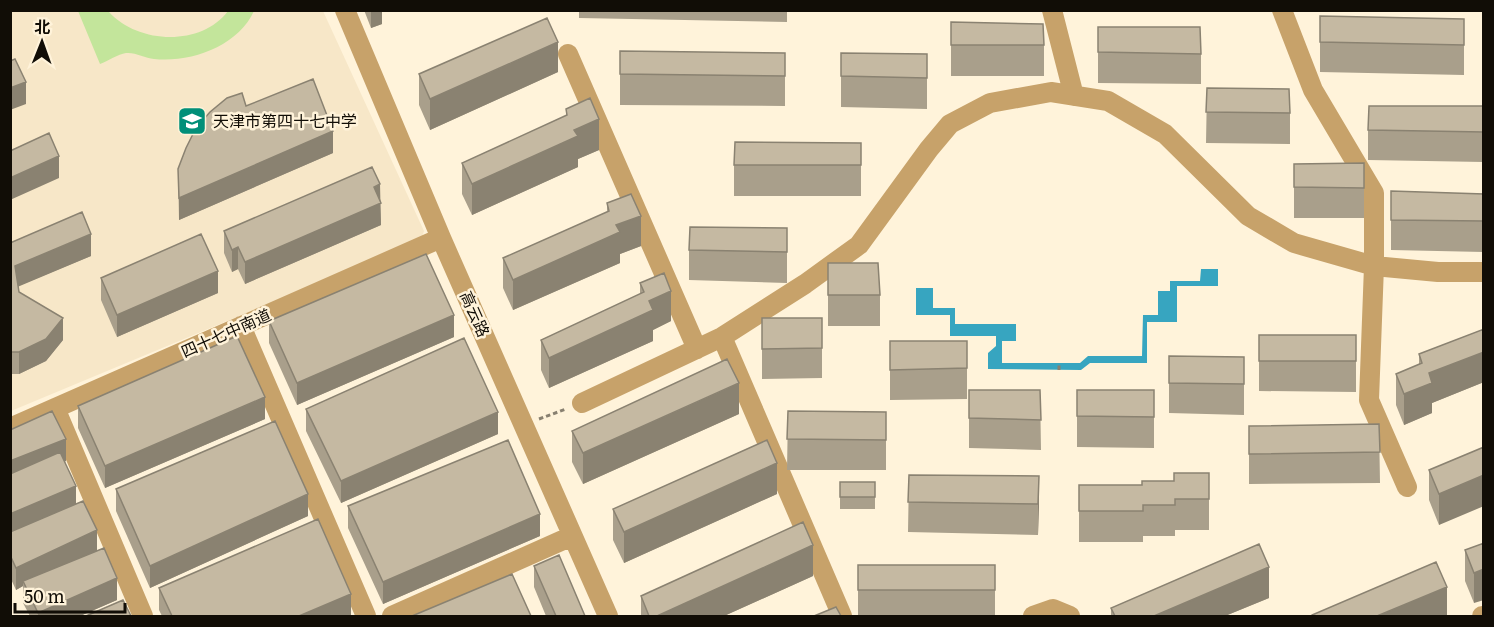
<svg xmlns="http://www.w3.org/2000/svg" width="1494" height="627" font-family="Literata,'Noto Sans SC',serif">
	<rect width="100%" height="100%" fill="#fff3da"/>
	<path fill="#f7e7c8" d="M11,11H323L424,231L422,237L417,242L11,411Z"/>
	<path fill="#c3e59b" d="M78,11H112L109,12C138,44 201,47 228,11H254C238,46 191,63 154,59C145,58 135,52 126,53C118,54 108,61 100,64Z"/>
	<path fill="#37a5c0" d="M1201,269H1218V286H1177V322H1147V363H1090L1081,370L988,369V353L996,346V336H950V315H916V288H933V308H955V324H1016V341H1002V363H1080L1088,356H1142L1143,315H1158V291H1170V281H1200Z"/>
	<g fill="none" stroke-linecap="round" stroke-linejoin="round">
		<path stroke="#888070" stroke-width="3" stroke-dasharray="4.5 3" stroke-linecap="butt" d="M1059,370V363
			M539,419L566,409"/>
		<path stroke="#c7a26a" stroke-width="20" d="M345,10L441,238L608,616
			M1052,10L1074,96
			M1282,10L1313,90L1374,193V266L1369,400L1407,487
			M568,54L697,349
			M241,326L366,616
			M722,337L842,616
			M582,403L722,337L805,284L859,245L929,149L950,124L990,103L1051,92L1108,101L1165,134L1248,216L1294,243L1374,266L1438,272H1484
			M55,408L143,616
			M10,428L441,238
			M392,616L572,536
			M1033,616L1053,609L1070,616
			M1482,616H1484"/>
	</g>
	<path fill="#a99f8b" d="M364,10H382V24L371,28Z
		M579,10H787V22L579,18Z
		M1320,16L1464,19V75L1320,72Z
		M951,22L1044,45V76H951Z
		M1098,27L1201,54V84L1098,83Z
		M620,51L785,53V106L620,105Z
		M841,53L927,54V109L841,107Z
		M558,72L430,130L419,105V74Z
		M1207,88L1290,113V144L1206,143Z
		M246,106L333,153L179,220L178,169Z
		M1484,106V162L1368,160V130Z
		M566,109L599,150L578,159V167L472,215L462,194V163L566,116Z
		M861,143V196H734V165Z
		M1364,163V218H1294V164Z
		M1391,191L1484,194V252L1391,250Z
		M380,201L381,225L245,284L238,269L232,272L224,253V231Z
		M607,203L641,246L620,254V263L513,310L503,288V258L607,212Z
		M787,228V283L689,280V250Z
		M10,243L91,256L18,286L19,292L63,340L46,361L19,374H10Z
		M828,263L880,295V326H828Z
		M101,278L218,293L117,337L101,300Z
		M640,283L671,321L653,330V341L549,388L541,370V340L640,294Z
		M762,318L822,348V378L762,379Z
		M269,321L454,337L297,405L269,343Z
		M1484,329V382L1432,403V413L1404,425L1396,405V374L1419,365V354Z
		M1259,335H1356V392L1259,391Z
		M890,341H967V399L890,400Z
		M1169,356L1244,357V415L1169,413Z
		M969,390H1040L1041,450L969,448Z
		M1077,390H1154V448L1077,447Z
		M78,406L265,419L105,488L78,428Z
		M306,409L498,434L341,503L306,431Z
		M788,411L886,412V470H787Z
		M739,414L583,484L572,462V431Z
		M1379,424L1380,483L1249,484V426Z
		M10,430L66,461H65L76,504L117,600L80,616H30L23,603V586L16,590L10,577Z
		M1484,447L1439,525L1429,500V470Z
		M1209,473V530H1175V536H1143V542H1079V485H1142L1174,481Z
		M909,475L1039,476L1038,535L908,532Z
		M840,482H875V509H840Z
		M116,489L308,516L150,588L116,511Z
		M777,494L624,563L613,540V509Z
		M348,506L540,536L383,604L348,528Z
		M1484,543L1474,603L1465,581V550Z
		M858,565H995V616H858Z
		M534,566L585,616H546L534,587Z
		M813,576L724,616H641V596Z
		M159,588L351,616H162L159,610Z
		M1269,598L1225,616H1111V608Z"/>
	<path fill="#8a8271" d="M371,10H382V24L371,28Z
		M558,42V72L430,130V99Z
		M26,82V104L10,110V88Z
		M599,119V150L578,159V167L472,215V184L574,130Z
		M333,131V153L179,220V198Z
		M59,156V178L10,200V178Z
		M380,184L381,225L245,284V262Z
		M641,216V246L620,254V263L513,310V280L616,225Z
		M91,234V256L15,288V266Z
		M238,247V269L232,272V250Z
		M218,271V293L117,337V315Z
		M671,291V321L653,330V341L549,388V358L649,301Z
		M454,315V337L297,405V383Z
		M63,318V340L46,361L19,374V352Z
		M1484,352V382L1432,403V413L1404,425V394L1429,373Z
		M739,383V414L583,484V453Z
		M265,397V419L105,488V466Z
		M498,412V434L341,503V481Z
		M66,439V461L10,483V461Z
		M777,463V494L624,563V532Z
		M1484,475V506L1439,525V494Z
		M1039,476V507L1038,535V504Z
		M76,486V508L10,536V514Z
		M308,494V516L150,588V566Z
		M540,514V536L383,604V582Z
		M97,530V552L23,581V586L16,590V568Z
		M813,545V576L724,616H657Z
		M1269,567V598L1225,616H1154Z
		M1484,569V600L1474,603V573Z
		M117,578V600L80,616H38V613Z
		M1447,587V616H1377Z
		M351,594V616H299Z"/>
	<path fill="#c5b9a2" stroke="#8a8271" stroke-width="1.5" d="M1320,16L1464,19V45L1320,42Z
		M547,18L558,42L430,99L419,74Z
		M951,22L1043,24L1044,45H951Z
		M1098,27H1200L1201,54L1098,52Z
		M620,51L785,53V76L620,74Z
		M841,53L927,54V78L841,76Z
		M15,59L26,82L10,88V61Z
		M313,79L333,131L179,198L178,169L186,148L196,128L210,112L227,98L242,93L246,106Z
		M1207,88L1289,89L1290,113L1206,112Z
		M590,98L599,119L574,130L578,136L472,184L462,163L567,115L566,109Z
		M1369,106H1484V132L1368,130Z
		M49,133L59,156L10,178V151Z
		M735,142L861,143V165H734Z
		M1364,163V188L1294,187V164Z
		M372,167L380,184L374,187L381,203L245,262L238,247L232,250L224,231Z
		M1391,191L1484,194V221L1391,220Z
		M631,194L641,216L616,225L620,232L513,280L503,258L609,211L607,203Z
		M82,212L91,234L15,266L19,292L63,318L46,339L19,352H10V243Z
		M690,227L787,228V252L689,250Z
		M201,234L218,271L117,315L101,278Z
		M426,254L454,315L297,383L269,321Z
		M828,263H878L880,295H828Z
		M664,273L671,291L649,301L653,310L549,358L541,340L644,292L640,283Z
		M762,318H822V348L762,349Z
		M1484,329V352L1429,373L1432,383L1404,394L1396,374L1422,363L1419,354Z
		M1259,335H1356V361H1259Z
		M237,336L265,397L105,466L78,406Z
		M464,338L498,412L341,481L306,409Z
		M890,341H967V368L890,370Z
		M1169,356L1244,357V384L1169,383Z
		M727,359L739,383L583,453L572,431Z
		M969,390H1040L1041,420L969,418Z
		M1077,390H1154V417L1077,416Z
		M52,411L66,439L10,461V430Z
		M788,411L886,412V440L787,439Z
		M275,421L308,494L150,566L116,489Z
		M1379,424L1380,452L1249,454V426Z
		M508,440L540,514L383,582L348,506Z
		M767,440L777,463L624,532L613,509Z
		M1484,447V475L1439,494L1429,470Z
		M60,452L76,486L10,514V474Z
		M1174,473H1209V499H1175V505H1143V511H1079V485H1142V481H1174Z
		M909,475L1039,476L1038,504L908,502Z
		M840,482H875V497H840Z
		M83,501L97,530L16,568L10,555V532Z
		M318,519L351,594L299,616H172L159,588Z
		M803,522L813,545L657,616H649L641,596Z
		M1484,543V569L1474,573L1465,550Z
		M1259,544L1269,567L1154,616H1115L1111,608Z
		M104,548L117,578L38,613L23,581Z
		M559,555L585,616H556L534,566Z
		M1436,562L1447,587L1377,616H1312V615Z
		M858,565H995V590H858Z
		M512,574L531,616H412Z
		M123,600L131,616H86Z
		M836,607L841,616H814Z"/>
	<defs>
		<g id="school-square" transform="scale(1.5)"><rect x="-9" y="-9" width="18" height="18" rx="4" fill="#018f79" stroke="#fff3da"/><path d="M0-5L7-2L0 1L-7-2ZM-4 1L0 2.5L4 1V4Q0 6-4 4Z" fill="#fff"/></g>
	</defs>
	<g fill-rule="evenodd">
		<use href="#school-square" x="192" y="121"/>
	</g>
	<g text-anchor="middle" stroke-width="5" stroke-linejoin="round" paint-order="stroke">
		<g font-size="16" fill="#110d06" stroke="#fff3da" text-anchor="start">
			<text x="213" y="127">天津市第四十七中学</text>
		</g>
		<g font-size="16" fill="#110d06" stroke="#fff3da">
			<text transform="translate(475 314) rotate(66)" y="6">高云路</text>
			<text transform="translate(226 333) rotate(-24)" y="6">四十七中南道</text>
		</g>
	</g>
	<rect width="1494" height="627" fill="none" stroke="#110d06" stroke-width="24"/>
	<g transform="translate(42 42) rotate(1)" stroke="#fff3da" stroke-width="4.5" paint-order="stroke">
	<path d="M0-4.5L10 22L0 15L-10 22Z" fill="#110d06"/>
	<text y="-9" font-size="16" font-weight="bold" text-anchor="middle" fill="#110d06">北</text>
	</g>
	<path d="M15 603v9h110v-9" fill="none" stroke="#110d06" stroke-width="3"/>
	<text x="24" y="603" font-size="18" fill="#110d06" stroke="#fff3da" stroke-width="4.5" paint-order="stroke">50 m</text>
</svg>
